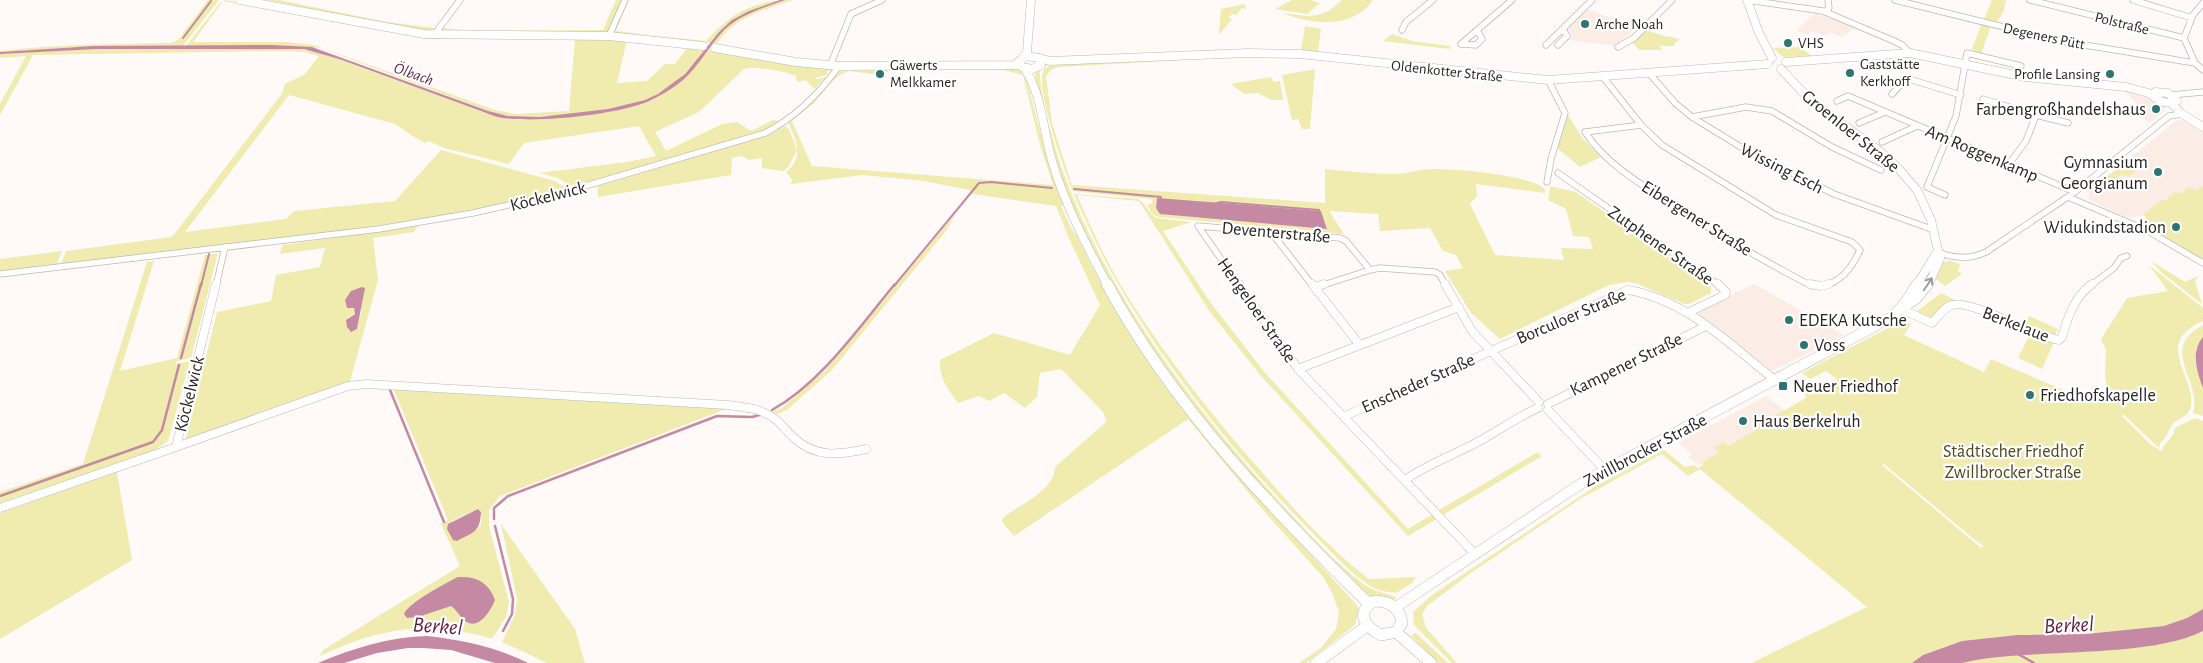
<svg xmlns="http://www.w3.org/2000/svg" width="2203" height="663" font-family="'Alegreya Sans',sans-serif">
	<rect width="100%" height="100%" fill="#fffaf8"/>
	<path fill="#fbece5" d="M1587,9L1636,27L1617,46L1568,40L1572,37L1568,27Z
		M1815,13L1836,20L1855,28L1842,37L1830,32L1826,36L1812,31L1807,35L1799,32L1797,30Z
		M2125,91L2147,98L2164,108L2165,111L2151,122L2119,109L2138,105Z
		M2177,120L2184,121L2203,131V190L2146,215L2127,218L2088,199L2090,190Z
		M1754,284L1844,335L1772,371L1698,314V311Z
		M1766,396L1787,412L1698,465L1688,457L1692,454L1678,443Z"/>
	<path fill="#f0ebae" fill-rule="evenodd" d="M208,0H219L183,46L76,47L0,52V51C57,44 113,44 170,43L178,40Z
		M226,0L370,27L525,39H429L223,1L193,42H286L314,45L495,110L516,114L569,111L575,39L627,40L617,83L647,81L665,64H675L687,48L700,51L702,48L706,49C692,66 679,81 660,93C631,110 552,118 518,117C508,116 498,114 488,111L321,48L273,45L186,46L220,3Z
		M267,0H279L387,22L436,28L434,31L417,30Z
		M616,0H623L608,32H440L442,28L471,31L603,30Z
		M626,0H628L616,31L706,41C732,12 754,0 793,0C766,9 732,18 717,44L652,35L615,33Z
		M1292,0H1311L1320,3L1307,14L1275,9Z
		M1342,0H1373C1354,29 1310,25 1283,13C1311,16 1320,21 1342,0Z
		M1992,0H2006L2004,10L1996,24L1983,21Z
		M1245,4L1246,9L1242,8L1236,15L1232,14L1228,18L1232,19L1219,35L1221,9Z
		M1982,23L1991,26L1981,54L1972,49Z
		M1305,26L1321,29L1318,52L1301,51Z
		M1645,30L1668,37L1669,36L1681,40L1677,41L1673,46H1660L1662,50H1639L1632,42Z
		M1392,34L1412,41L1450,46V49L1383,41Z
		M1800,47L1812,56L1783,57L1773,48Z
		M137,48L304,49L342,60L482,112L508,119L525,120L625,108L666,92L675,86L691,71L709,49L832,70L827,71V75L815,78L817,79L826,77L814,89L806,80L797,82L796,76C784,71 756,66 744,69L699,112L655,132L666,151L722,124L737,122L751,131L773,120L779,121L797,108L798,109L796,112L764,130L572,187L558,178L539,173L627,162L656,156L639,126L524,143L509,164L444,148L429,141L425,143C413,137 406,131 395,124L289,95L185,232L286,219L294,211L395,201L441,150L555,181L565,187V189C400,230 230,244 61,264L66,251L172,237L281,95L285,84L305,74L319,56L304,52L278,51L33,55L0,115V104L26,56L0,58V54L62,50Z
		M1218,58L1059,67L1052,69L1046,76L1052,123L1072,185L1325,203V169C1348,171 1371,174 1394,174C1406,174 1420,169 1432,169C1454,168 1530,175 1545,189V193L1476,184L1477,196L1470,204L1495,255L1564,260L1561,248L1593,249L1589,237L1573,236L1566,209L1548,200L1550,186L1576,192L1711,287V293L1689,304H1684L1638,284L1628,282L1609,285L1500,339L1471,313L1445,271L1463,268L1456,255L1443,251L1430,228L1380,231L1378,214L1329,211L1344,234L1159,217L1153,215L1147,205L1153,203L1151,199L1073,191C1066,174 1032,81 1045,69C1052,62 1069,65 1078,63L1051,64L1123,61L1078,63ZM1157,199L1321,211L1327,228L1161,214L1156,208Z
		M1049,64L1040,71V78C1043,108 1052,137 1061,166C1105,291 1188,401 1276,498C1304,528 1332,561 1365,585C1375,592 1387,593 1397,598C1391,602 1378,599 1371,596C1350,587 1313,545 1297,527C1246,471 1198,416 1155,354C1136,327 1113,290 1098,260C1068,203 1042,139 1035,75V71Z
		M1002,66L1024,70L1044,146L1064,205L1061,206L1072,230L1076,234L1093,268L1128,327L1270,510L1356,604L1359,609L1355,625L1306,663H1299L1321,648L1336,629L1339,612L1332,593L1324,578L1262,509L1188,419L1014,536L1002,522L1003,518C1019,504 1054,492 1055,467L1106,422L1104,413L1061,369L1040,373L1037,397L1025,408L1004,393L989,401L979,396L958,403C947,389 939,377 940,360L994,333L1070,355L1100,305L1068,236L1056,206L973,194L969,190L924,181L863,175L791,184L792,179L786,172C805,157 796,140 788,122L809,104L840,71L887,70L888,72H879V75L849,71C833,76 825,91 814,103C807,109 799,115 792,121L812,166L1053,185L1040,145L1023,75L993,67L892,71L894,70Z
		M1315,69L1310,129H1302L1298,119L1292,120L1282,75Z
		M1271,77L1274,82L1280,81L1283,100H1271L1258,93L1245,94L1230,84Z
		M1566,115H1568L1583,139L1601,157L1580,167L1556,147Z
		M785,126L789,129L797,150L789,166L784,171L762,168V158L749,160L741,156L732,158L731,175L598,197V186L771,134Z
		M2130,159L2142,165L2128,177L2122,174L2109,185L2118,191L2099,183Z
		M2203,186V261L2156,234L2148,225L2144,214L2162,200L2165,201L2175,192L2181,194L2189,187L2196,191Z
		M1074,194L1138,199C1146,203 1148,213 1156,218L1192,222L1163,231L1210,302L1266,374L1408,529L1433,514L1437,519L1408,536L1261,376L1210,312L1139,201L1077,195C1092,230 1108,265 1128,297C1169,361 1216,421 1267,478C1298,514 1331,550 1369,579L1416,577L1412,583L1396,593C1389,592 1380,591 1374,588C1354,578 1321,541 1304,524C1230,449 1156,355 1106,262C1094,240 1084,217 1074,194Z
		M956,213L946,231L832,370L787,410L778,414L772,412L782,408L826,370Z
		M418,226L414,232L373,238L378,280L349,385L185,442L217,312L271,301L276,275L320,267L325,248L280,254L282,245ZM347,298L362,310L357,329L348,330V318L355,313L354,308H349Z
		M62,251L57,264L0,271V259Z
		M218,253L191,358L177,361L175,364L190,361L168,441L155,450L0,503V492L83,464L147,262L154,261L120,371L177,358L205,255Z
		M1950,261L1960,264L1958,271L1962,274L1945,286L1936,279L1943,262Z
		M2151,261L2185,282L2198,276L2195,281L2202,304L2161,272Z
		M2149,265L2203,308V313H2201L2203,314V321C2152,343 2196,376 2191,406C2189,417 2179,417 2173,424C2168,430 2167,438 2160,443L2159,448L2123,414L2122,416L2151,445L2162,451L2163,447L2173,435L2175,428L2195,418L2203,421V609L2187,618L2164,626L2086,634L2017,635L1962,641L1923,655L1912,663H1751L1867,607L1700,469L1688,476L1662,454L1580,499L1471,573L1427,606L1422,614L1426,628L1457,663H1452L1414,625L1413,612L1432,595L1594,487L1664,450L1685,467L1694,465L1698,468L1703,465L1701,463L1719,452L1714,448L1724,442L1729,446L1759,428L1757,426L1771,418L1775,419L1773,417L1806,398L1804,391L1810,395L1837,379L1826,371L1810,379L1802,373L1903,320L1911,324L1904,335L1984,372L1991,359L2093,403L2097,392L2109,397L2105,376L2106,350L2101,339L2127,298L2168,291ZM1884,464L1975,540L1984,546L1981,548L1882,465Z
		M1941,293L1957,301L1951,302L1929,320L1920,316L1917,311Z
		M2029,316L2058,329L2054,336L2025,324Z
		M2203,325V337L2196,349L2195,363L2203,388V416L2193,413C2203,381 2157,349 2203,325Z
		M2030,334L2054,342L2042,369L2018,358Z
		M393,388L698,404L760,412L756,414L726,409L500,496L489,510V526L509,602L506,617L492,639C430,619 378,628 320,656L323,650L460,566L441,524L448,520ZM478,509L481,512V525L476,530L451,521ZM458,577L457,610L451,606H448L418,617L412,605Z
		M1538,452L1542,456L1443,515L1439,510Z
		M117,472L132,560L0,639V513Z
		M501,524L575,629L585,663H547L502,642L515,615L517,599Z
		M2203,631V663H1961L1970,659L2004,656L2142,647L2190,637Z
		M1414,633H1416L1448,663H1439L1411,636Z"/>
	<path fill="#c589a3" d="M780,0H785C763,8 741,14 724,30C709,46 699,66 683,80C672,89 660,96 647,102C614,115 532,124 497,117L342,60L304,49H97L0,54V52L93,46L273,45L312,47L488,111L508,116L540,117L608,109L645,100L658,94L685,74L720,31L732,20L749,11Z
		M1157,198L1321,211L1327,229L1160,214L1156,208Z
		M362,287L365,288L357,329L351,332L347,327L346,320L355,314L354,308H347L345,300L351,291Z
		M2203,337V388C2197,371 2190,353 2203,337Z
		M478,509L481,512C480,533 473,532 457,541L453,540L447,529L448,524Z
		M458,577C477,576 489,583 495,600C491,610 479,631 465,621C460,617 457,610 451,606L418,617L407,618L404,614C408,603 446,583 458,577Z
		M2203,609V631C2160,653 2075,651 2026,655C2004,656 1983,658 1962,663C1947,663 1927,663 1912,663L1923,655L1962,641L2017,635L2086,634L2164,626L2187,618Z
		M427,636C464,640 495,647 528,663H495L451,650L423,648H408L377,653L344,663H318C354,648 389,637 427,636Z"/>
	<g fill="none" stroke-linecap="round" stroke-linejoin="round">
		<path stroke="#c589a3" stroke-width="2" d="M183,38L211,1
			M1074,189L1161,197L1160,200
			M1214,204L1221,202L1319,210
			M201,286L209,254
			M894,286L979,183L991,182L1052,188"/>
		<path stroke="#c589a3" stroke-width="2.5" d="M181,358L201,284
			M390,390L444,522
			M772,410C822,382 859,327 895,284
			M0,496L153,442L162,430L179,365
			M494,519V508L508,496L717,416L752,417L763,414
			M495,526L513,599L512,614L503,631
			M2018,654L2034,663"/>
		<g stroke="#bfb8b5" stroke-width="7">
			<path id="minor-far1" d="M1747,0L1823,11L1894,41L1902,45L1910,53
				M1895,0L2060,41L2195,63
				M2030,0L2184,38
				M2133,0L2192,18
				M2203,3L2193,15L2184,38L2195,63L2203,70
				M1825,12L1829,8L1828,0
				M1402,30L1406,22L1433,0
				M434,35L460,0
				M609,36L625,0
				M1461,44L1512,0
				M1461,44L1476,45L1482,39L1477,30
				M1546,45L1592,0
				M1558,45L1567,36L1563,29
				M1618,47L1634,38L1672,0
				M830,66L851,14L882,0
				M1649,73L1675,103L1692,117L1744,149L1834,194L1934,230
				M1603,77L1641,125
				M1892,94L1905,80L1909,79L1961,95
				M2171,95L2203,92
				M1983,99L2036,115L2026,141L2009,164
				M1837,101L1848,96L2075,192
				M2036,115L2068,123
				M1692,117L1746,107L1772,111L1832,147L1881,170
				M1859,123L1885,112
				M1641,125L1662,145L1776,215L1852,242L1860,250C1853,266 1842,281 1824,286
				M1641,125L1585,132C1605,163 1639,183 1670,203C1716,233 1763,261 1812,286
				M1882,142L1917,126
				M1558,173L1720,286
				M1547,182L1551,159L1565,113L1548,80
				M1945,195L1927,187L1956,116L1967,53L2021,66
				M2068,197L2146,230L2203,263
				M1271,232L1313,286
				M1937,252C1954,258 1969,260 1986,252L2075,192L2169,116L2182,114
				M0,274L379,229L473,213L565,192L765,133C796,117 819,94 839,66
				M216,286L225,247
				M1240,286L1198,226L1340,238L1346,241L1370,270L1380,268L1435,272L1440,275L1446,286
				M1320,286L1370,270
				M2090,286L2114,268L2121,258L2127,256"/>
		</g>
		<g stroke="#bfb8b5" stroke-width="9">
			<path id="minor" d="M1239,284L1298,369L1475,554
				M1312,284L1359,344
				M1445,284L1472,331L1539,402
				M1810,284L1821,286L1829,284
				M1315,287L1324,284
				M1901,309L1932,323C1938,317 1944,307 1952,305C1972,299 2032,336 2059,340L2062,337C2068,317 2074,297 2092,284
				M1687,313L1725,295L1726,292L1718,284
				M1298,369L1459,307
				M1548,404L1706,326
				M1548,410L1605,470
				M1345,416L1628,290C1687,300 1730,345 1775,380
				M176,447L348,386L366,384L728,405C743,407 759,408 772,417C781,422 786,431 794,438C816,458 839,455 866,449
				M1405,480C1426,465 1451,456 1474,444C1496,433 1515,418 1538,408
				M0,508L176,447L216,284"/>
		</g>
		<g stroke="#bfb8b5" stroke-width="9">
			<path id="tertiary-far1" d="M1747,0L1759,33L1772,58
				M1039,58L1050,61L1248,53L1300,54L1548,80L1768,64
				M1786,62L1910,53L2025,77L2126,87L2152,94
				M1781,69L1811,101L1882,153L1898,168L1917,190L1931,220L1940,259L1928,286
				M2155,92L2168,93L2177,101C2168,105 2160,102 2153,96Z
				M2171,103L2182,114L2203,127
				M1916,286L1937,252"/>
		</g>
		<g stroke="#bfb8b5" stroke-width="11">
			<path id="tertiary" d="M1903,308L1916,299L1928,284
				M1396,607L1585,481L1892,317L1905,303L1917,284"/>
		</g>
		<g stroke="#bfb8b5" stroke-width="9">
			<path id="secondary-far1" d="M240,0L424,34L609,36L703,46
				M715,48L796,62L839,66L1019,65
				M1026,56L1039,58L1041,65L1032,69L1022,67L1018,62Z
				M1023,57L1027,52L1031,0
				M1025,69C1043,97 1043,133 1053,164C1066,207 1087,246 1108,286"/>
		</g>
		<g stroke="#bfb8b5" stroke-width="12">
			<path id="secondary" d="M1107,284C1173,406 1271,508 1369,604
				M1374,601C1389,601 1400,607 1402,623L1396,632L1381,635C1365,627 1355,613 1374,601Z
				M1396,632L1431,663
				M1316,663L1367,626"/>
		</g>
		<use href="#minor-far1" stroke="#fff" stroke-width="5.5"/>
		<use href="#minor" stroke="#fff" stroke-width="8"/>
		<use href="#tertiary-far1" stroke="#fff" stroke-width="8"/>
		<use href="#tertiary" stroke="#fff" stroke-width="10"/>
		<use href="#secondary-far1" stroke="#fff" stroke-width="8"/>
		<use href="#secondary" stroke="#fff" stroke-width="11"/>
	</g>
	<defs><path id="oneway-shaft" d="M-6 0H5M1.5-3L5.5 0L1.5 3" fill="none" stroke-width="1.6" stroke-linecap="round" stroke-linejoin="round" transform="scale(1.25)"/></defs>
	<use stroke="#9d9c9c" href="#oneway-shaft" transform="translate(1928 284) rotate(-56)"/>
	<g fill="#2c7570" stroke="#fff" stroke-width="2">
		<circle cx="1585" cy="24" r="5"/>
		<circle cx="1788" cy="43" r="5"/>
		<circle cx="1850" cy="73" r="5"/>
		<circle cx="880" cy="74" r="5"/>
		<circle cx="2110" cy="74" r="5"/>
		<circle cx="2156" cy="109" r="5"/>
		<circle cx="2158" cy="172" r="5"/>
		<circle cx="2176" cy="227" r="5"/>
		<circle cx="1789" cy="320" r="5"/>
		<circle cx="1804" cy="345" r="5"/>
		<rect x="1778" y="381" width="10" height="10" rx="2.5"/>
		<circle cx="2030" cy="395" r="5"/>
		<circle cx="1743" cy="421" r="5"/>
	</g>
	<g text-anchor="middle" stroke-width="4.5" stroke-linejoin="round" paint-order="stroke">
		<g font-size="15" fill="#262423" stroke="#fff">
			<text transform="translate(2122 23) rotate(14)" y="5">Polstraße</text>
			<text transform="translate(2044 36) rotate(12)" y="5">Degeners Pütt</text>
			<text transform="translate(1447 71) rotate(6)" y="5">Oldenkotter Straße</text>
		</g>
		<g font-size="15" fill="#262423" stroke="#fff" text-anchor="start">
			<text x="1595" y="29">Arche Noah</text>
			<text x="1798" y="48">VHS</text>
			<text x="1860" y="69">Gaststätte<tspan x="1860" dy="17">Kerkhoff</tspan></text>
			<text x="890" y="70">Gäwerts<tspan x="890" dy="17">Melkkamer</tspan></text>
			<text x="2100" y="79" text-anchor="end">Profile Lansing</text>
		</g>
		<g font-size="16" font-style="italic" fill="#641d42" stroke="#fff">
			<text transform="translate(414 73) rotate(20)" y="6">Ölbach</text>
		</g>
		<g font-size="18" fill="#262423" stroke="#fff" text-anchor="start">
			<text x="2146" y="115" text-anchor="end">Farbengroßhandelshaus</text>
			<text x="2148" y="168" text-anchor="end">Gymnasium<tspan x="2148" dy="21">Georgianum</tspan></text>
			<text x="2166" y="233" text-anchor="end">Widukindstadion</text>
			<text x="1799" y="326">EDEKA Kutsche</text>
			<text x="1814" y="351">Voss</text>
			<text x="1793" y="392">Neuer Friedhof</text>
			<text x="2040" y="401">Friedhofskapelle</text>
			<text x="1753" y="427">Haus Berkelruh</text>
		</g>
		<g font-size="18" fill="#262423" stroke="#fff">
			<text transform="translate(1851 131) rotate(39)" y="6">Groenloer Straße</text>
			<text transform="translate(1982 153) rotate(23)" y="6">Am Roggenkamp</text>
			<text transform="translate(1782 168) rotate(27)" y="6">Wissing Esch</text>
			<text transform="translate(548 196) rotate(-14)" y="6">Köckelwick</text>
			<text transform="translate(1697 218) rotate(32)" y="6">Eibergener Straße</text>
			<text transform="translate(1276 232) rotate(5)" y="6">Deventerstraße</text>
			<text transform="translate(1661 245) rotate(35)" y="6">Zutphener Straße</text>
			<text transform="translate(1257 310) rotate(55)" y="6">Hengeloer Straße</text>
			<text transform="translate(1571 316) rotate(-23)" y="6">Borculoer Straße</text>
			<text transform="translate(2016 324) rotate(21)" y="6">Berkelaue</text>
			<text transform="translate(1626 364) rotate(-26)" y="6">Kampener Straße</text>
			<text transform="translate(1418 383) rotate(-24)" y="6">Enscheder Straße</text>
			<text transform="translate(189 394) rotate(-76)" y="6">Köckelwick</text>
			<text transform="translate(1645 450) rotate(-28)" y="6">Zwillbrocker Straße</text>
		</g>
		<g font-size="18" fill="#4c481a" stroke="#fff">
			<text x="2013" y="457">Städtischer Friedhof<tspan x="2013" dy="21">Zwillbrocker Straße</tspan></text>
		</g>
		<g font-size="22" font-style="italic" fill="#641d42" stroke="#fff">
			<text transform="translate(2069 624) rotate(-3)" y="8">Berkel</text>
			<text transform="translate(438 625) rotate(4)" y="8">Berkel</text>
		</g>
	</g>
</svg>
